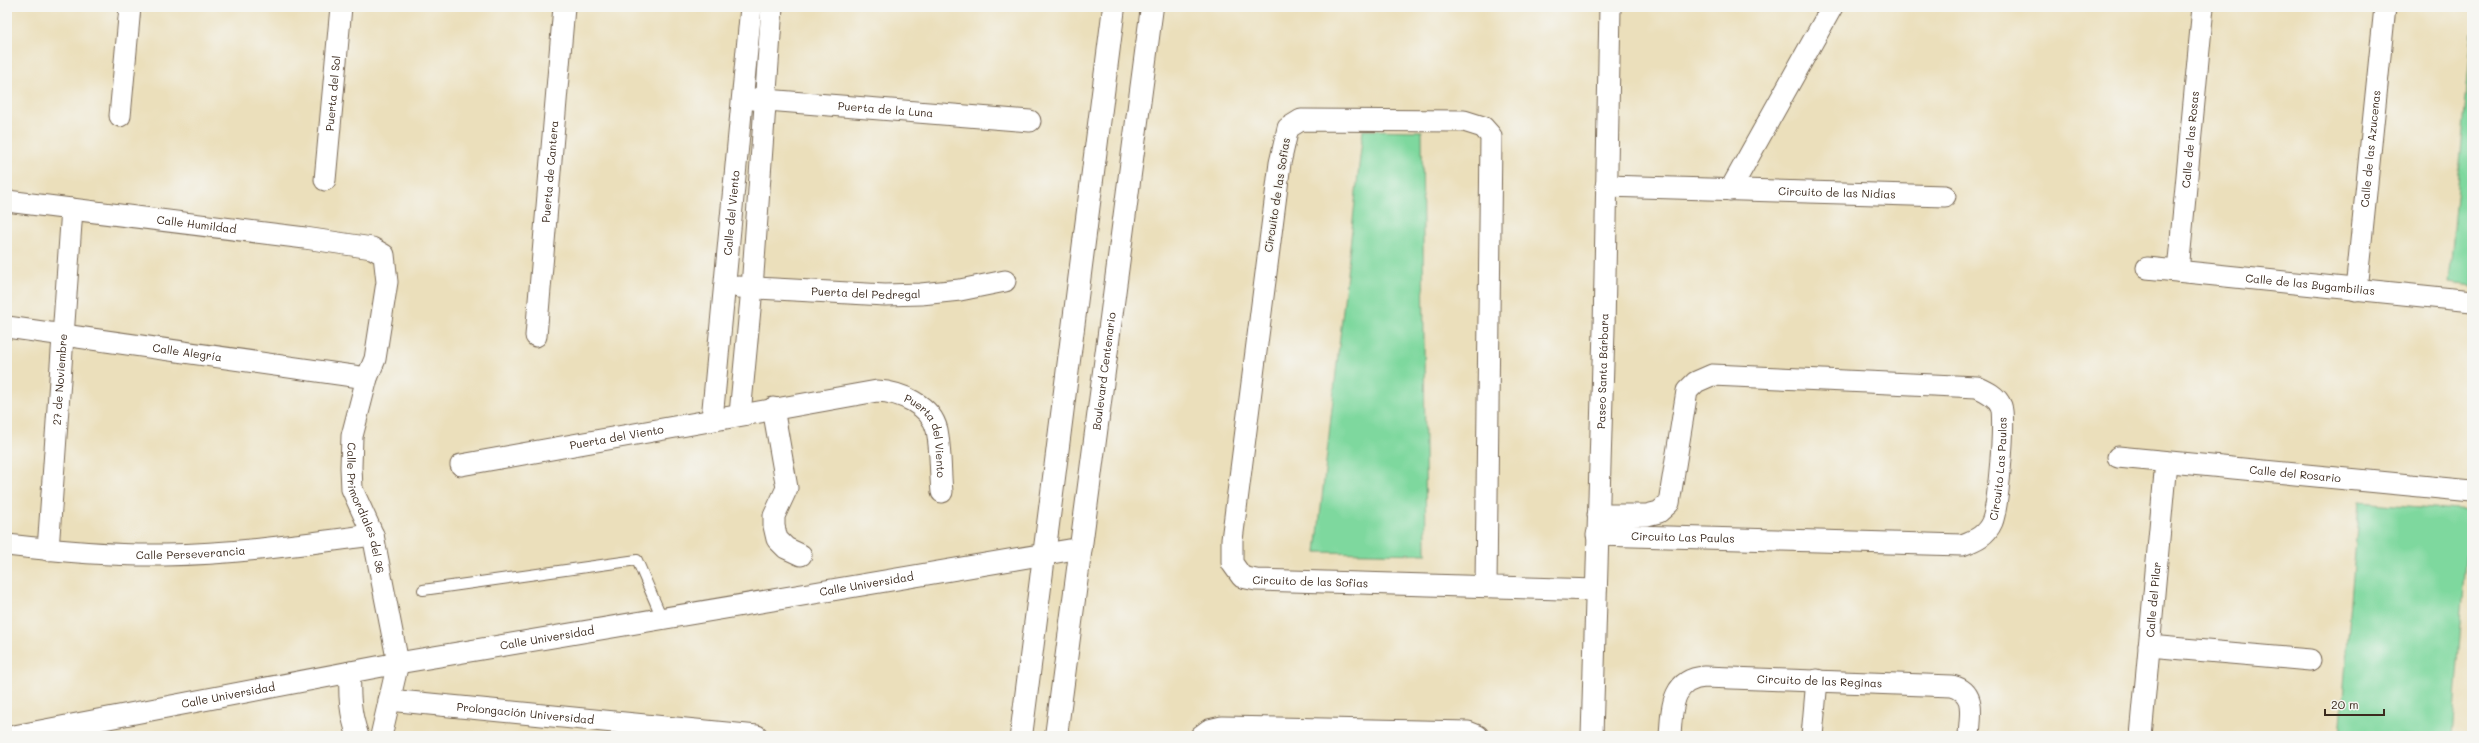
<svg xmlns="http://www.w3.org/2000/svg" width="2479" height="743" font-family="Mali,sans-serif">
	<rect width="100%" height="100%" fill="#f6f6f2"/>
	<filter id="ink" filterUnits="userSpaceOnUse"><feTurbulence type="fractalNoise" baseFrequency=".025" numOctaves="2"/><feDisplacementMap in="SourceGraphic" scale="8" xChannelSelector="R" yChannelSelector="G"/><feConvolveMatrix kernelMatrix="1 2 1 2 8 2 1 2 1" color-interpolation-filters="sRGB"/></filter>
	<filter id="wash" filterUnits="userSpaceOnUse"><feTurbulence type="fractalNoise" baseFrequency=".012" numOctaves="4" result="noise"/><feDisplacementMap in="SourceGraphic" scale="16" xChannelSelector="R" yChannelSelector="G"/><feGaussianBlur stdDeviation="0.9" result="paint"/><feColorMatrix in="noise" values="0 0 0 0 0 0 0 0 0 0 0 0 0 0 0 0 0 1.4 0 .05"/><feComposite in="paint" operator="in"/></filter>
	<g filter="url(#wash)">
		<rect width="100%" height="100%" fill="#ebdfbb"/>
		<path fill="#7ed89e" stroke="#5c815e" d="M2472,32V286L2449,283Z
			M1363,130L1422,131L1426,554L1316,552Z
			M2359,502L2470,511L2452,736H2340Z"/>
	</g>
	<g filter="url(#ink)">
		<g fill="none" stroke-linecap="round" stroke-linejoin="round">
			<g stroke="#796955" stroke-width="12">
				<path id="lane" d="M423,590L637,560L662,618"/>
			</g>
			<g stroke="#796955" stroke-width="23">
				<g id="street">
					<path id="s1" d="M753,99L1030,121"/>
					<path d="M120,116L130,7"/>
					<path id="s2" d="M325,180L341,7"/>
					<path id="s3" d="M1606,186L1945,196"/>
					<path d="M1730,190L1832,7"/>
					<path id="s4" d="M7,201L305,238L372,248L384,255L387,282L375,359L367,378L352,436L351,467L352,489L373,535L398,663L381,736"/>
					<path id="s5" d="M2147,268L2472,301"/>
					<path id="s6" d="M2178,271L2203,7"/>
					<path id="s7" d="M738,287L885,295L921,294L960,290L1005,281"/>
					<path id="s8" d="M2356,290L2385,7"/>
					<path id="s9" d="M7,327L367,378"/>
					<path id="s10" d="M536,336L564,7"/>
					<path d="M773,408L787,488L774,516V526L777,539L786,548L801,555"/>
					<path d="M740,414L752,288L772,7"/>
					<path id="s11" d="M712,419L751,7"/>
					<path id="s12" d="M2118,457L2472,491"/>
					<path id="s13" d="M461,465L877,391C900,392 931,405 937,430C941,450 940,472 942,492"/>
					<path id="s14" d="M1597,535L1962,545C1975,540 1986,536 1992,522C1998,508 2006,419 2001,406C1997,396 1986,391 1977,387L1712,375L1696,382L1687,391L1669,503L1659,512L1647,515H1598"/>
					<path id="s15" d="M7,545C59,551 113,556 165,555C235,554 304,544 373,535"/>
					<path id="s16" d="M48,550L72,209"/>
					<path id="s17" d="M1486,586L1491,136L1483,127L1464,121L1301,120L1288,128L1280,163L1232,540V563L1242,577L1256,580L1596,590"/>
					<path d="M2149,646L2310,660"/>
					<path d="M350,672C349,695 350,714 358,736"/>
					<path id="s18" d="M389,700L757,736"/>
					<path id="s19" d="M14,736L398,663L1081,548"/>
					<path d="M1201,736L1209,730L1222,727L1468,732L1478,736"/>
					<path id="s20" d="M1592,736L1604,329L1610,7"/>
					<path id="s21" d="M1670,736C1672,709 1671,679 1705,677L1952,686C1977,692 1970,715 1969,736"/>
					<path d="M1812,736L1817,680"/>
					<path id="s22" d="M2141,736L2166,462"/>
				</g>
			</g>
			<g stroke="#796955" stroke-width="24">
				<g id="secondary">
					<path d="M1021,736L1114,7"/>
					<path id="s23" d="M1056,736L1152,7"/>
				</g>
			</g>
			<use href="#lane" stroke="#fff" stroke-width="10"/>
			<use href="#street" stroke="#fff" stroke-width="21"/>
			<use href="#secondary" stroke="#fff" stroke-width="22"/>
		</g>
	</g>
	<g text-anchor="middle" stroke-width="3" stroke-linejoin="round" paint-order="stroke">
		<g font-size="11" fill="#3b2a1e" stroke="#f6f6f2">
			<text dy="4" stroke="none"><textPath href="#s2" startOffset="87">Puerta del Sol</textPath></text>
			<text dy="4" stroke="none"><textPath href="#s1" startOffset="133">Puerta de la Luna</textPath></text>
			<text dy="4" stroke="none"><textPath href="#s6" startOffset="132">Calle de las Rosas</textPath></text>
			<text dy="4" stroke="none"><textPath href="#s8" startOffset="142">Calle de las Azucenas</textPath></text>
			<text dy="4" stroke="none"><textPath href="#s10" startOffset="165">Puerta de Cantera</textPath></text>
			<text dy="4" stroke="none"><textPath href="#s3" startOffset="231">Circuito de las Nidias</textPath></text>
			<text transform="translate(1277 195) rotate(-81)" y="4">Circuito de las Sofias</text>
			<text dy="4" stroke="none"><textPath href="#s11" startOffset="207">Calle del Viento</textPath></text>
			<text dy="4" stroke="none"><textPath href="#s4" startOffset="191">Calle Humildad</textPath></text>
			<text dy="4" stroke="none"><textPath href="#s5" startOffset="164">Calle de las Bugambilias</textPath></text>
			<text dy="4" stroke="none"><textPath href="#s7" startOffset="128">Puerta del Pedregal</textPath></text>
			<text dy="4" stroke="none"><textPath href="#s9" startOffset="182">Calle Alegría</textPath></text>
			<text dy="4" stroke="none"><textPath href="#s23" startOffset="368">Boulevard Centenario</textPath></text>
			<text dy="4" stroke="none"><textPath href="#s20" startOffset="365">Paseo Santa Bárbara</textPath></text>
			<text dy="4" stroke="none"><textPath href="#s16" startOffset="171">27 de Noviembre</textPath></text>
			<text dy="4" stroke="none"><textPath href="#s13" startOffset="158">Puerta del Viento</textPath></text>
			<text dy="4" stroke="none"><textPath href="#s13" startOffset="499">Puerta del Viento</textPath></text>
			<text dy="4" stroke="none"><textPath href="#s14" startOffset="458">Circuito Las Paulas</textPath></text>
			<text dy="4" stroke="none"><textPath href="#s12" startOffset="178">Calle del Rosario</textPath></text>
			<text dy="4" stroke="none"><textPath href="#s4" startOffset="642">Calle Primordiales del 36</textPath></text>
			<text dy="4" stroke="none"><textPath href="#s14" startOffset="86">Circuito Las Paulas</textPath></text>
			<text dy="4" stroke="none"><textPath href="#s15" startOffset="184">Calle Perseverancia</textPath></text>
			<text dy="4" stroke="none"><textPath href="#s17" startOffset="1185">Circuito de las Sofias</textPath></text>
			<text dy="4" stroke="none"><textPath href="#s19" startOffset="866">Calle Universidad</textPath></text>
			<text dy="4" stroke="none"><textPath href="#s22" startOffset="137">Calle del Pilar</textPath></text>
			<text dy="4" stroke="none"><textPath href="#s19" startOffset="542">Calle Universidad</textPath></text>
			<text dy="4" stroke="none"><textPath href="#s21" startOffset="192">Circuito de las Reginas</textPath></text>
			<text dy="4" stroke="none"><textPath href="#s19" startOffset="218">Calle Universidad</textPath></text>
			<text dy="4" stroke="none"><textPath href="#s18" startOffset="137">Prolongación Universidad</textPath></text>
		</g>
	</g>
	<rect width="2479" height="743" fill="none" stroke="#f6f6f2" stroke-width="24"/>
	<path d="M2325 709v6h59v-6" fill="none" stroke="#3b2a1e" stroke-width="2"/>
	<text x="2331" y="709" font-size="12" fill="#3b2a1e" stroke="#f6f6f2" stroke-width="3" paint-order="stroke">20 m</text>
</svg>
